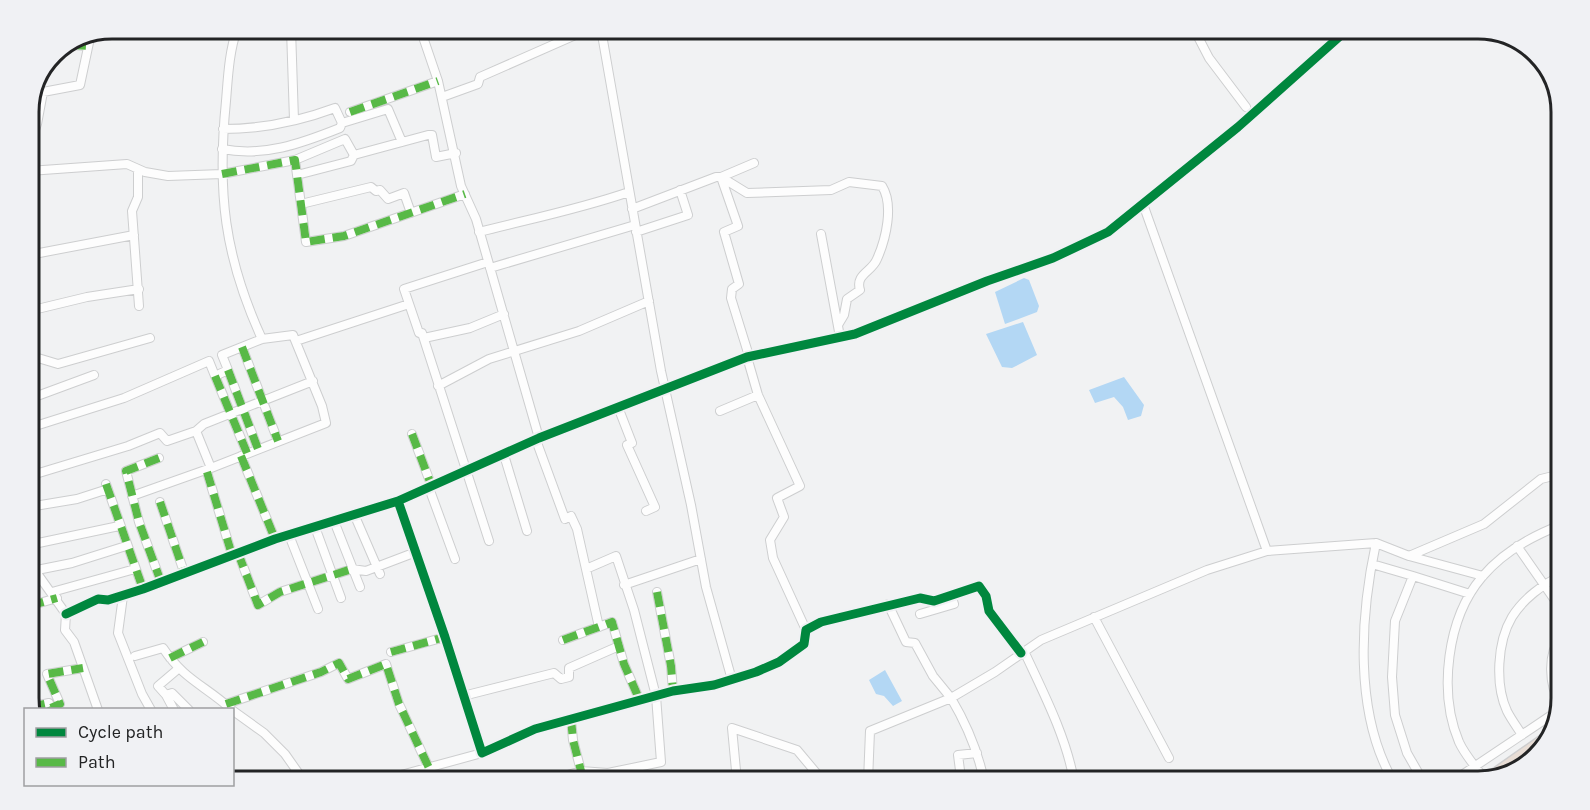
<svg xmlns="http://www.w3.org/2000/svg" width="1590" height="810" font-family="Karla,sans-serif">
	<rect width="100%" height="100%" fill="#f1f2f3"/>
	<path fill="#b3d7f4" d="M1024,278L1029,280L1039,306L1037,312L1005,324L995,292Z
		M1023,322L1037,355L1012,368L1002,367L986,334Z
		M1124,377L1144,405L1141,416L1128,420L1123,407L1114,397L1095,403L1089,390Z
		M885,670L902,701L893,706L884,696L876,694L869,680Z"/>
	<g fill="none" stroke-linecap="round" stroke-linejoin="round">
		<g stroke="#cdcecf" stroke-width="10">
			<path id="minor" d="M237,29C229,52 228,77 226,101C217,192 224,256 262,339
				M291,29L294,120
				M425,29L422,34L438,81L461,186L476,219L539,438
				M601,29L661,371L691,505L706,587L732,680
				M1194,29L1209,58L1246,107
				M71,45L88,46
				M442,97L478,84L480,77L589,29
				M29,107L31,134
				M350,112L438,81
				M223,129C261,129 300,121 335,108L342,123L388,109L402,142
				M29,148L37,124L43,92L80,85L90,38
				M222,149C264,157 300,144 340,128L342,123
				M295,160L345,139L354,155
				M754,163L721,177L747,193L831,190L849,182L882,186C894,205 886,239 877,259C872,272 855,274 860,290L847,299L844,315L838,325
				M138,169V197L132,211L139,306
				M29,171L127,164L145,172L168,176L222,174L295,160L306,242L344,236L465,194
				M297,175L351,161L354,155L428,135H432L436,157L456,153
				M301,204L371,187L376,191L380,190L388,199L404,193L411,213
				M1143,204L1267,551
				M632,209L716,177H721L738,226L724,232L739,284L732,289L731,298L749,356
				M479,232C530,219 580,209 629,192
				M636,232L688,215L680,190
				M821,234L840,337
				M29,255L134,235
				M488,262L404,289L419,333H422L489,541
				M490,268L635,225
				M29,311L87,297L139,289
				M424,338L470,328L504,314
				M296,341L409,304
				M242,347L278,441
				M747,357L758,395L800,486L777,498L784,517L770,540L773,558L806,630
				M29,362L38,358L58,364L150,338
				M228,370L258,449
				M215,376L247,453
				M438,386L489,359L579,331L649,301
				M29,399L94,375
				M618,407L632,443L627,445L655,507L646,511
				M720,411L758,395
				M29,428L124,398L209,361L215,376L228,370L222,355L262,339L293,335L322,406L326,423L211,468L196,431L167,441L160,433L128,446L29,476
				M196,431L204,424L313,381
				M412,434L432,487
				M536,440L565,519L571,516L577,529L599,627
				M29,442L35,441
				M504,455L527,531
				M241,456L275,539
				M159,458L126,471L139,522L161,582
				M207,472L232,555
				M106,484L143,589
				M429,488L455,559
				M132,496L211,468
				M398,501L445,637L482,753L535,729L673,691L714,685L756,672L779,662L804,644L806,630L821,622L920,598L934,601L979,586L986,596L989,611L1021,653
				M160,502L184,572
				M29,507L77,499L108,489
				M354,514L380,574
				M334,521L360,587
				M315,527L341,598
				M289,535L318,609
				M1376,543C1360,617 1354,713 1393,781
				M29,545L119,526
				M1517,546L1561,609
				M238,553L258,605L280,592L352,569L366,571L416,552
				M1409,556L1483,576
				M29,562L66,614L65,630L74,642L98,710
				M1372,564L1413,576
				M32,571L72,563L126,546
				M624,585L701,559
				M52,592L135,569
				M657,592L671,666L673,691
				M123,596L118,633L142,694L151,710
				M29,606L57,598
				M66,614L98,599L108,600L143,589L275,539L398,501L539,438L747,357L855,334L987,281L1053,258L1108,232L1238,127L1348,29
				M920,614L954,604L951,595
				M1094,617L1169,758
				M563,640L612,622L624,664L640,701
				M1024,651C1043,692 1066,736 1074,781
				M391,652L445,637
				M135,656L163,648C184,680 206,686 232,710
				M170,658L203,642
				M178,669L158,686L166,695L172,693L189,710
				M166,695L174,710
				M463,696L554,673L561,679L569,677V668L619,646
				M1560,703C1549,685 1547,654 1561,637
				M226,704L321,672L339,663L348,679L386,664L399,704L429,768
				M30,707L49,703L51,708L60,704L47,674L83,668
				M232,710L264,733L285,754L304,781
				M571,719L573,740L581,771
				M1522,735C1517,727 1511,719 1507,711C1495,685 1497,642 1512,617C1523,599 1543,584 1561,576
				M961,778L958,755L977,753
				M1485,779C1476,768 1465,755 1459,742C1438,692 1447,618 1482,577C1503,552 1532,536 1561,525
				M379,781L482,753
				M548,781L581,771L608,773L661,762L656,696L634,610L616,556L586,569
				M737,781L732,728L797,750L823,781
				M867,781H920
				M868,781L870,731L951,698L933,676L915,643L906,642L888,604
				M922,781L983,776
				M984,781C978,751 967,725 951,698L995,672L1041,640L1207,570L1267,551L1376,543L1409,556L1484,524L1541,479L1561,474
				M1423,781L1407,753L1395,715L1392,677L1395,621L1413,576L1470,594
				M1453,781L1559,710"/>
		</g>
		<g stroke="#cececf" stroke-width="13">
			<path id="highway" d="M1489,778L1553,733"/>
		</g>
		<use href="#minor" stroke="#fdfdfd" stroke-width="8"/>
		<use href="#highway" stroke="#e8ddd5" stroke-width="10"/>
		<path stroke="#58b947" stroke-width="8" stroke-dasharray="15 8" stroke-linecap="butt" d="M71,45L88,46
			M29,107L31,139
			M350,112L438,81
			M222,174L295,160L306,242L344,236L465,194
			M242,347L278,441
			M228,370L258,449
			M215,376L247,453
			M412,434L432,487
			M29,442L35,441
			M241,456L275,539
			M159,458L126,471L139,522L161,582
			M207,472L232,555
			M106,484L143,589
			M160,502L184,572
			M238,553L258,605L280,592L352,569
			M657,592L671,666L673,691
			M29,606L57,598
			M563,640L612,622L624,664L640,701
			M391,652L445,637
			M170,658L203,642
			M226,704L321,672L339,663L348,679L386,664L399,704L429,768
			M30,707L49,703L51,708L60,704L47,674L83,668
			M571,719L573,740L581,771
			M550,780L551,781"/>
		<g stroke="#f0f1f4" stroke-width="13">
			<path id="cycleway" d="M398,501L445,637L482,753L535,729L673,691L714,685L756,672L779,662L804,644L806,630L821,622L920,598L934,601L979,586L986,596L989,611L1021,653
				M66,614L98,599L108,600L143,589L275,539L398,501L539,438L747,357L855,334L987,281L1053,258L1108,232L1238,127L1348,29"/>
		</g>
		<use href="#cycleway" stroke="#00873e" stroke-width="9"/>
	</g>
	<path d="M0 0H1590V810H0ZM112 39H1478A73 73 0 0 1 1551 112V698A73 73 0 0 1 1478 771H112A73 73 0 0 1 39 698V112A73 73 0 0 1 112 39Z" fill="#f0f1f4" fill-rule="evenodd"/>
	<path fill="none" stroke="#232425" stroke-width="3" d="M112 39H1478A73 73 0 0 1 1551 112V698A73 73 0 0 1 1478 771H112A73 73 0 0 1 39 698V112A73 73 0 0 1 112 39Z"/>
	<rect x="24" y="708" width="210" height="78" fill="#f0f1f4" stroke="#9e9fa1" stroke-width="1.5"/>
	<rect x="36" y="728" width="30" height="9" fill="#00873e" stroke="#9e9fa1" stroke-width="1.5"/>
	<text x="78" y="738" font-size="18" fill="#232425">Cycle path</text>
	<rect x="36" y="758" width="30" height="9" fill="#58b947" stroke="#9e9fa1" stroke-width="1.5"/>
	<text x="78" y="768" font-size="18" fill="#232425">Path</text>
</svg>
